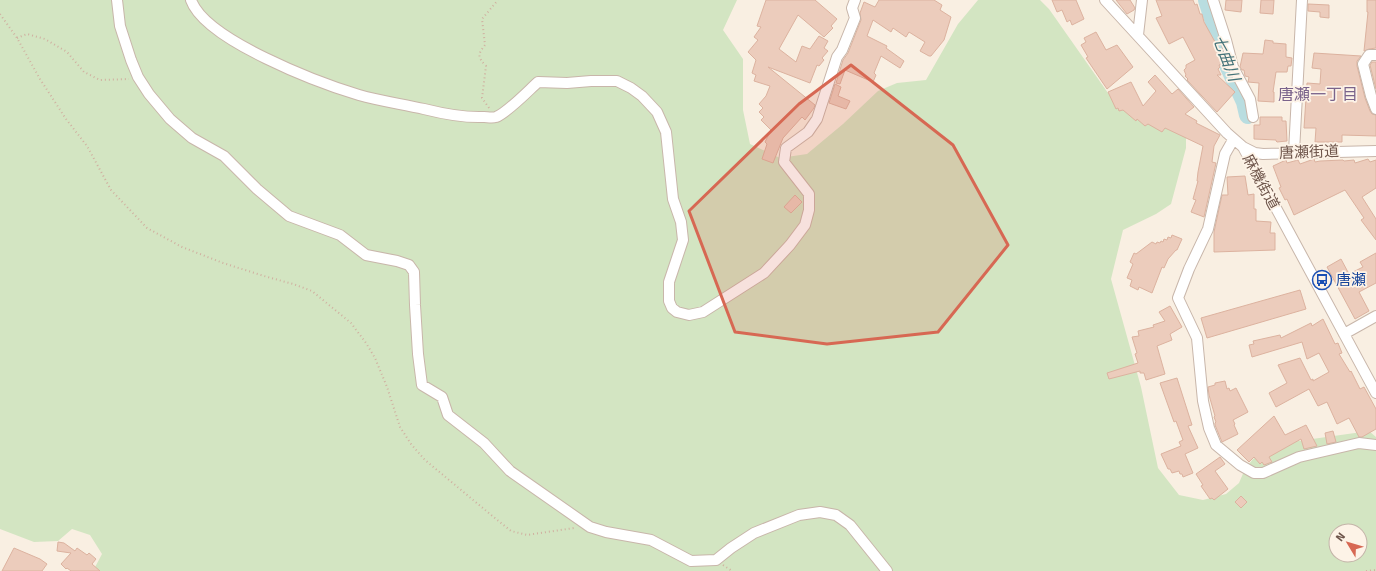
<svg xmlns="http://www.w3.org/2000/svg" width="1376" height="571" font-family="Signika,'Noto Sans JP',sans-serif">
	<rect width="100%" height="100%" fill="#f9efe2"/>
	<path fill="#d3e5c2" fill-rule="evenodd" d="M0,0H737L723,30L743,59V110L750,144L780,158L807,154L843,124L878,91L897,83L926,80L958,24L978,0H1040L1049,9L1108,93L1143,121L1186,130V148L1171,204L1156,214L1123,230L1111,279L1141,387L1158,468L1179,495L1203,500L1226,494L1239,483L1245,469L1253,459L1277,444L1369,431L1376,437V571H93L102,554L90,535L72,529L58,541L34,542L0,529ZM1336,531H1360V555H1336Z"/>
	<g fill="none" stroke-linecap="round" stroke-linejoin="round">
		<path stroke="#b9dde0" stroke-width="18" d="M1207,0L1227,63L1245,102L1248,115"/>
	</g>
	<path fill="#ecccbc" stroke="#dcb29f" d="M766,0H815L837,19L831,26L833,28L824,37L798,15L779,49L796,62L802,46L810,49L819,36L828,41L824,48L828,51L822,58L824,60L819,66L817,65L810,83L768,67L815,105L814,108L805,120L802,117L783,138L773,163L762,159L767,144L765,142L771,130L761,120L764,117L759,112L763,108L759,104L766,96L770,86L754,81L756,75L752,73L756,60L748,52L758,40L754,37L761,27L757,26Z
		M879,0H934L942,5L940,10L951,17L944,40L931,56H929L920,51L925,42L909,32L906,37L893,28L891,32L873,20L867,36L887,46L886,48L904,61L900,68L881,56L874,73L876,75L873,82L845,70L840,84L836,83L843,60L848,53L861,20L860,13L864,2L875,7Z
		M1052,0H1076L1084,19L1072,25L1070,20L1067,22L1062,10L1057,12Z
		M1116,0H1130L1135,8L1134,10L1127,14Z
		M1156,0H1193L1195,5L1197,4L1200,14H1202L1204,22L1220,51L1217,52L1223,63L1219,65L1220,67L1218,69L1221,75H1217L1235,92L1217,112L1187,80L1188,79L1185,76L1186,75L1184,70L1186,68V65L1195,60L1183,37L1169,44L1156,18L1162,16Z
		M1226,0H1242L1241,12L1225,10Z
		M1261,0H1274L1273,14L1260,13Z
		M1367,0H1376V48L1369,49L1364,51L1368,12H1367Z
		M1308,4L1329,5V18L1320,17V12L1308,11Z
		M1096,32L1106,50L1117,45L1133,67L1107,89L1086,58L1088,57L1081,45L1086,42L1084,38Z
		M1265,40L1273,41V43L1286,44V57L1292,58L1291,66H1288L1287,72H1276L1273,92H1274V102L1258,101L1259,83L1248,82L1249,77L1245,76L1244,70H1242L1240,67L1243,53L1263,54Z
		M1314,53L1361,56L1357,61V66L1365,98L1370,111L1372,114L1376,115V136L1342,135V142H1315L1316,128H1304L1307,83L1320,84L1321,69L1312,68Z
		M1372,62H1376V89L1370,65Z
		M1155,75L1172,94L1178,89L1194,107L1185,114L1197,121L1196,123L1220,135L1214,146L1212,162L1216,163L1204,217L1191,212L1196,200L1193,199L1198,181H1197L1198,172L1203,146L1165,128L1162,132L1148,124L1145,126L1137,119L1136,121L1123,110L1119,111L1118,108L1116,109L1108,92L1131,82L1143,106L1156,91L1148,82Z
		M835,84L841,87L838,96L850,101L846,109L829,103Z
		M1260,117H1282V121H1286L1287,141L1277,142L1276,141V140L1254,139V125H1260Z
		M1314,159L1315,162L1320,161L1343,160L1344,161L1354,160L1355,163L1368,159L1370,162L1376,160V188L1362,197L1376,219V240L1361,220L1364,218L1345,190L1294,215L1287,199L1285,200L1279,188L1281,187L1273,166L1286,160L1287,163L1298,160L1300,164Z
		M1245,176L1248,195L1254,194V209H1256V221L1271,222L1270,233H1275V250L1214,252V232L1222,195H1228L1227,177Z
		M795,195L802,202L791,213L784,207Z
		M1172,235L1182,239L1177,250H1176L1168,259L1164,268L1162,267L1152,293L1139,287L1138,290L1130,286L1132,280L1127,278L1133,264L1130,262L1134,253L1136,254L1152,242L1156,244L1157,242L1160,243L1161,241L1163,242L1164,239L1167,240L1168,237L1171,238Z
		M1376,253V283L1359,292L1369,311L1355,319L1327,267L1341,259L1349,274L1363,267L1360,262Z
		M1300,290L1306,309L1207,338L1201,318Z
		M1170,306L1182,327L1170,334L1172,340L1157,346L1165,374L1146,380L1144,373H1140V371L1109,379L1107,373L1138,363L1135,354L1137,353L1132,337L1139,336L1138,331L1154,327L1153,325L1165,321L1159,312Z
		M1323,319L1335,344L1338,343L1342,353L1339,354L1350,372L1351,371L1360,389L1364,387L1376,409V429L1362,437H1359L1349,418L1337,424L1327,402L1318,406L1309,389L1276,407L1269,393L1287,383L1278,365L1300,358L1311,380L1313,379V381L1329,372L1319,353L1307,359L1302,342L1252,357L1249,345L1254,344L1253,341L1280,335L1281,338L1311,323L1312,326Z
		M1177,378L1192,425L1188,426L1198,448L1185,454L1193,473L1183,477L1182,474H1180L1179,471L1172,473L1170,469H1168L1161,454L1181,446L1179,442L1183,440L1176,421L1174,422L1160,383Z
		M1225,381L1227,389L1229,388L1230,391L1236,388L1248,412L1233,420L1235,424L1234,425L1238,434L1222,442L1215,425V423L1216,422L1214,417L1215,416L1209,395L1208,387L1215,385V383Z
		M1274,416L1285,435L1306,425L1317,446L1304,449L1301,439L1269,457L1272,462L1264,465L1262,462L1260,464L1254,457L1249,462L1237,450Z
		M1333,431L1336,442L1327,444L1325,433Z
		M1220,457L1225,464L1215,471L1228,489L1214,500L1212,498L1210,499L1201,486L1203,485L1196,474Z
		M1241,496L1247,502L1241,508L1235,502Z
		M58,542L64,543L75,551L77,548L87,555L89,553L96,559L92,564L100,571H71L67,568L66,569L61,564L71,553L57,551Z
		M14,548L40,559L47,564L42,571H2Z"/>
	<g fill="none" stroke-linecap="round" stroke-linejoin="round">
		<g stroke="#c8b6aa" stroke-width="12">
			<path id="minor" d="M117,0L120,26L131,60L138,77L149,94L170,119L192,138L224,156L257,189L289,216L340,235L366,255L397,261L409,265L414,272L415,305L418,354L422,385L442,397L448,415L484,443L510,471L590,527L606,532L651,540L691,561L716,560L731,548L754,533L799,515L820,512L836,515L850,525L887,571
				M191,0C205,40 319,83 359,95C380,101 402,104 424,109C444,114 463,118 484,117C487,117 492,118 496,117C507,113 528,91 538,82L567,83L591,81H617L631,88L642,96L657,112L666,132L673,199L681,222L683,240L669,282V301L672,308L677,312L689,315L703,312L764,273L790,245L805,225L809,210V194L784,162L786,148L808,132L817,119L837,57L842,50L855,18L852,8L855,0
				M1105,0L1227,133L1243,147L1376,393
				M1213,0L1226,40L1233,67L1250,99L1253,117
				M1138,35L1142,0
				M1376,55H1369L1363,64L1371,96L1376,109
				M1233,140L1225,154L1208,229L1189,269L1178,298L1197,338L1203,401L1209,428L1216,445L1240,465L1254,473H1263L1299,457L1359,443L1376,445
				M1243,147L1255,153L1263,154L1376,151
				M1294,152L1302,0
				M1344,334L1376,316"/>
		</g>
		<path stroke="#d0b0a0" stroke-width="2" stroke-dasharray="1 3" stroke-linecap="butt" d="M0,14L17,38L40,79L66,119L87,146L111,190L147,228L182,247L223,263L264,276L293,284L312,291L351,323L366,343L375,358L387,387L400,427L411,444L425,460L496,519L511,531L527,535L574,528
			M17,38L27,34L45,39L67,52L84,72L100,80L129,79
			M489,108L482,98L486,66C478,57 477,55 485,45L482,19L498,0
			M723,565L732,571
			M1366,571L1376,570"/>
		<use href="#minor" stroke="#fff" stroke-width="10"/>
	</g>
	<path fill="#d76853" fill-opacity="0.2" stroke="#d76853" stroke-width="3" stroke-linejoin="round" d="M851,65L953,145L1008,245L938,332L827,344L735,332L689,211L799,104Z"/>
	<defs>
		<g id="bus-ring" transform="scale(1)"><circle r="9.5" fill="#fdf3e7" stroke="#1a4fb4" stroke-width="1.5"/><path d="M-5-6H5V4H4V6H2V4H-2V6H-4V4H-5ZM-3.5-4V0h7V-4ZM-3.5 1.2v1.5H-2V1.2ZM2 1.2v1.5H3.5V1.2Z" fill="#1a4fb4"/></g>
	</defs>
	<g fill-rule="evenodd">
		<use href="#bus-ring" x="1322" y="280"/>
	</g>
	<g text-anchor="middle" stroke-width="3.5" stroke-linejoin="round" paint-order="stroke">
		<g font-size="15" fill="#6e554b" stroke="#fdf3e7">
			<text transform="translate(1309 152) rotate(-2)" y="5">唐瀬街道</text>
			<text transform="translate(1261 182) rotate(62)" y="5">麻機街道</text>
		</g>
		<g font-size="15" fill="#164399" stroke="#fdf3e7" text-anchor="start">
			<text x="1336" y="285">唐瀬</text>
		</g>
		<g font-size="16" font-style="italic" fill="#447379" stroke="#fdf3e7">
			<text transform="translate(1227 58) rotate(69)" y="6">七曲川</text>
		</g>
		<g font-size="16" fill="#7a638b" stroke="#fdf3e7">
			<text x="1318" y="100">唐瀬一丁目</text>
		</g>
	</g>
	<g transform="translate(1348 543) rotate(308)"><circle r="19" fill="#fdf3e7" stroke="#c4b4a9"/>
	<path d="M0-3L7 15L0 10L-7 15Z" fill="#d76853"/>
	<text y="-6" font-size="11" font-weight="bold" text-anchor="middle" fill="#6e554b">N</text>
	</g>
</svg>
